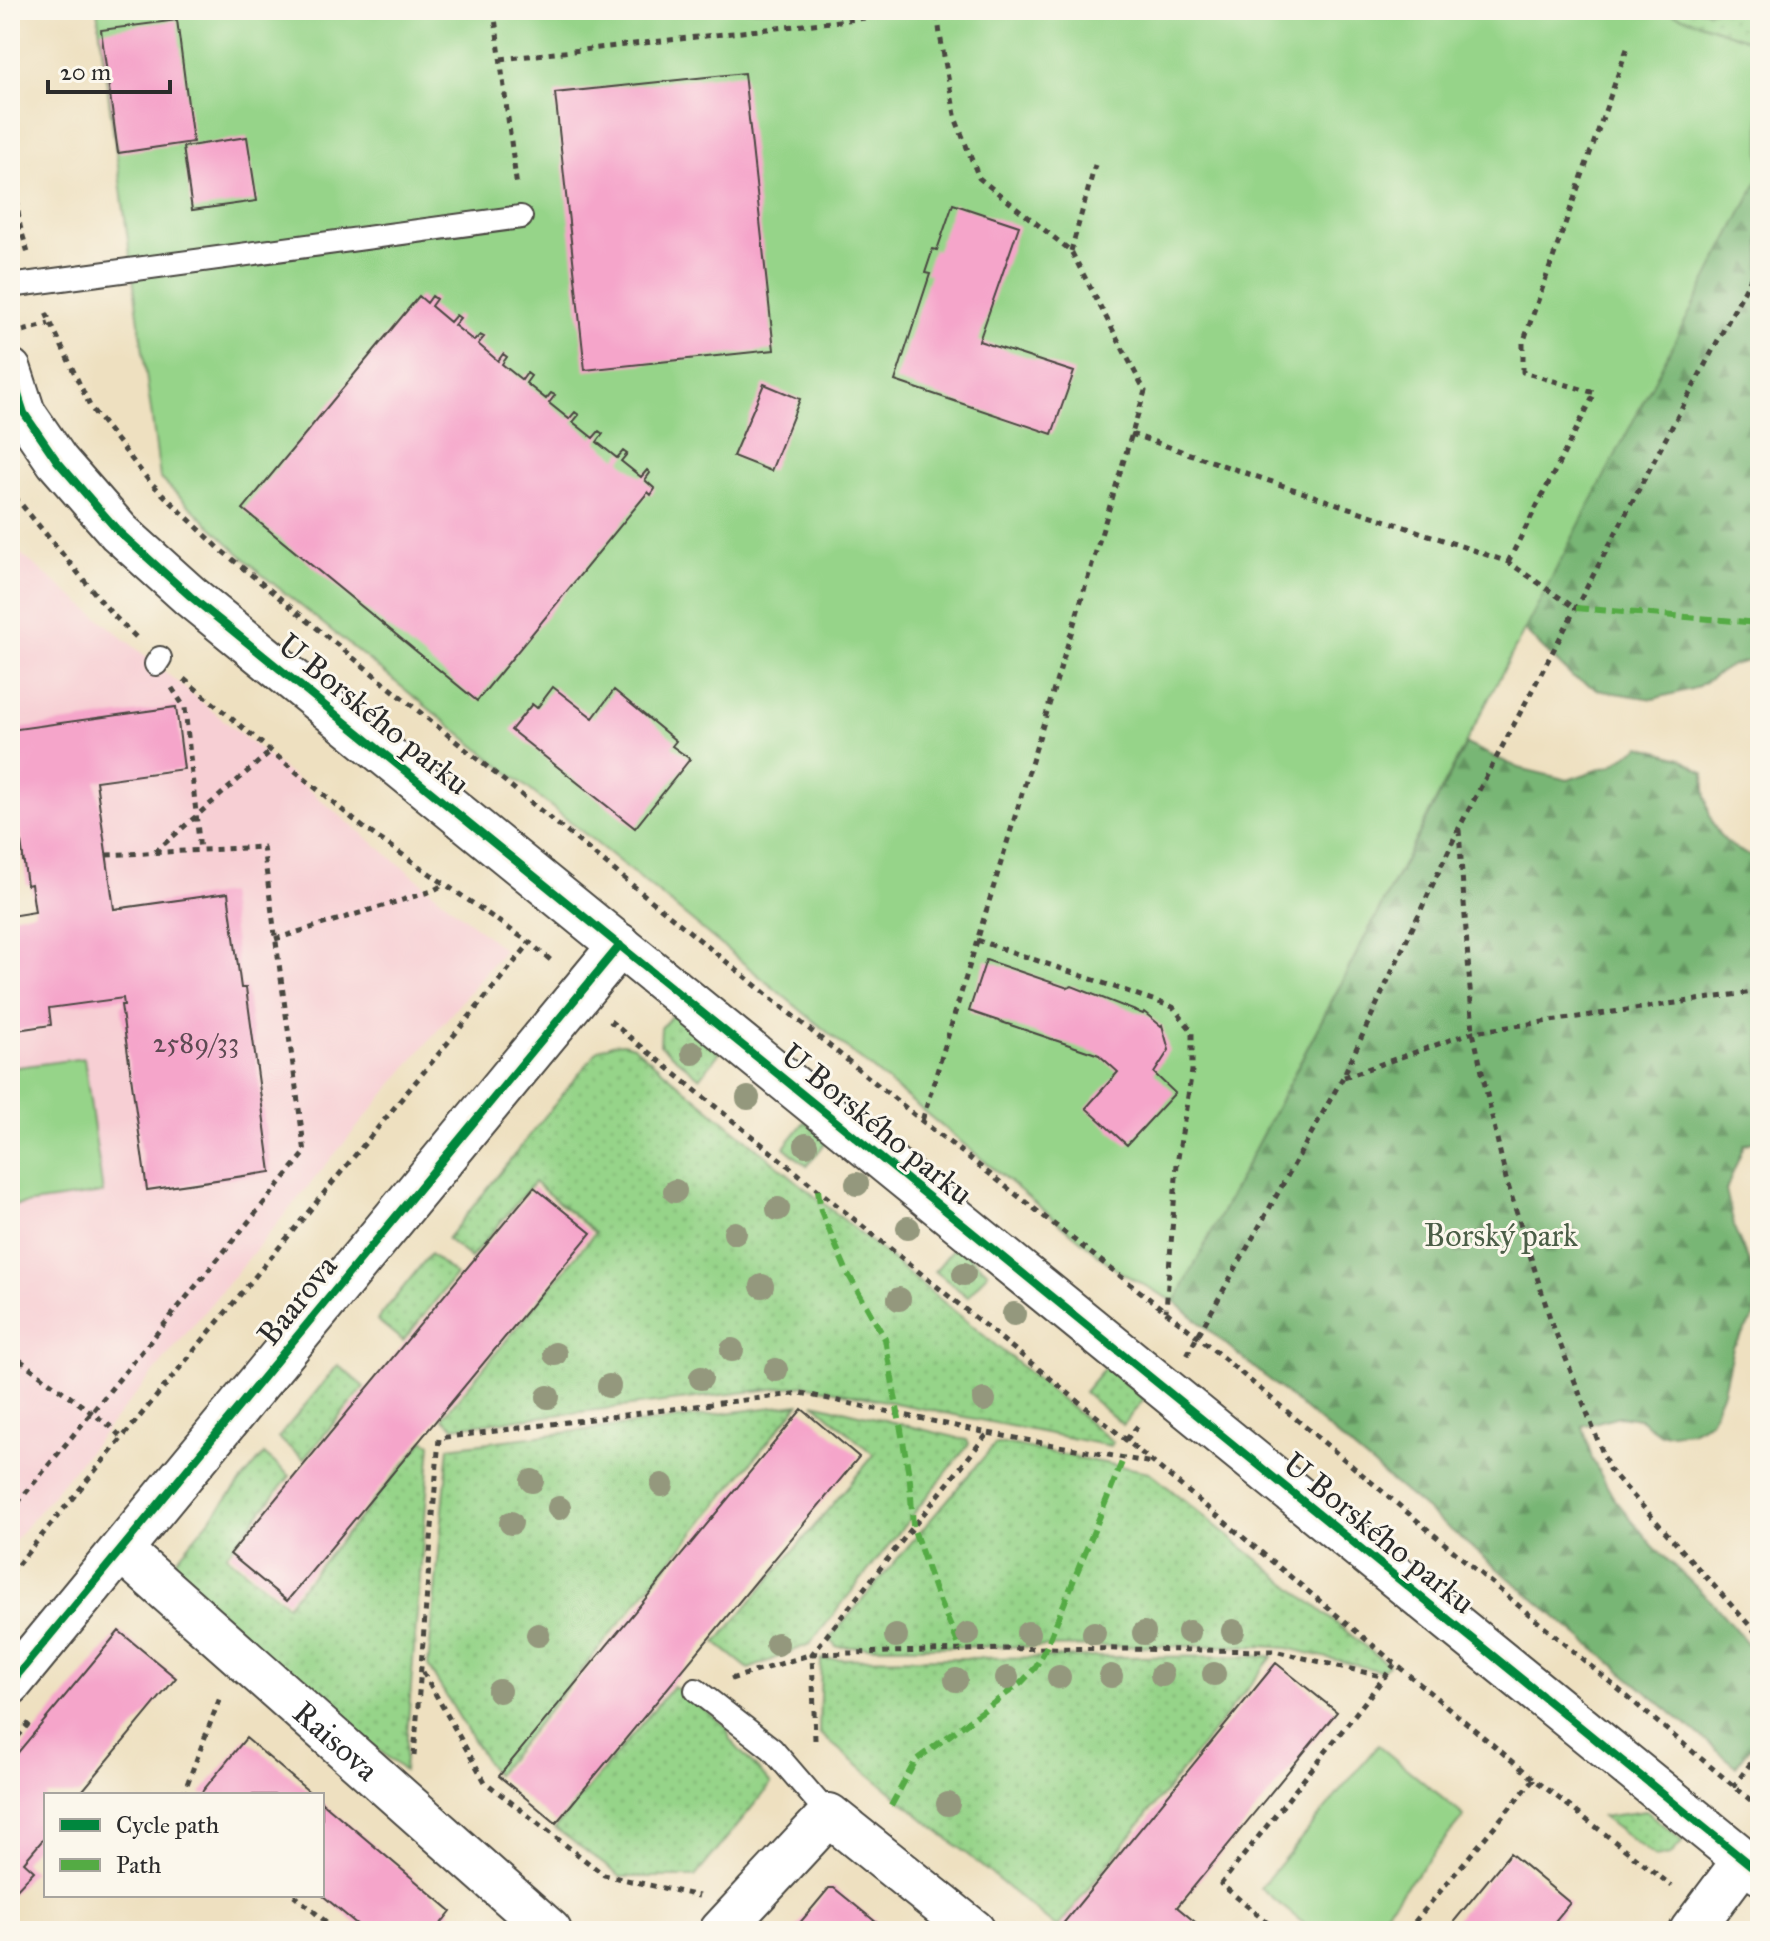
<svg xmlns="http://www.w3.org/2000/svg" width="1770" height="1941" font-family="'IM FELL Great Primer',serif">
	<defs>
		<pattern id="green-dots" width="8" height="8" patternUnits="userSpaceOnUse" patternTransform="scale(2)"><rect width="8" height="8" fill="#96d489"/><path d="M2 2h.1M6 6h.1" fill="none" stroke="#81b676" stroke-width="1.8" stroke-linecap="round"/></pattern>
		<pattern id="forest-firs" width="22" height="20" patternUnits="userSpaceOnUse" patternTransform="scale(2)"><rect width="22" height="20" fill="#78b675"/><path d="M5 1l3.5 6h-7zM16 11l3.5 6h-7z" fill="#639460"/></pattern>
	</defs>
	<rect width="100%" height="100%" fill="#fbf7ec"/>
	<filter id="ink" filterUnits="userSpaceOnUse"><feTurbulence type="fractalNoise" baseFrequency=".0125" numOctaves="2"/><feDisplacementMap in="SourceGraphic" scale="16" xChannelSelector="R" yChannelSelector="G"/><feConvolveMatrix kernelMatrix="1 2 1 2 8 2 1 2 1" color-interpolation-filters="sRGB"/></filter>
	<filter id="wash" filterUnits="userSpaceOnUse"><feTurbulence type="fractalNoise" baseFrequency=".006" numOctaves="4" result="noise"/><feDisplacementMap in="SourceGraphic" scale="32" xChannelSelector="R" yChannelSelector="G"/><feGaussianBlur stdDeviation="1.8" result="paint"/><feColorMatrix in="noise" values="0 0 0 0 0 0 0 0 0 0 0 0 0 0 0 0 0 1.4 0 .05"/><feComposite in="paint" operator="in"/></filter>
	<g filter="url(#wash)">
		<rect width="100%" height="100%" fill="#eee0c0"/>
		<path fill="#f7cfd4" d="M10,545L504,950L10,1546V916L35,912L31,885H27L14,793H10Z"/>
		<path fill="url(#green-dots)" stroke="#60805a" stroke-width="2" d="M1662,10H1760V44Z
			M673,1014L720,1052L700,1078L660,1045L661,1028Z
			M623,1043L633,1046L1113,1442L1110,1446L805,1385L454,1427L442,1418L595,1233L534,1182L471,1258L447,1239L598,1050L612,1044Z
			M805,1121L828,1140L807,1166L784,1147Z
			M956,1245L988,1272L968,1297L935,1271Z
			M430,1254L456,1275L403,1341L377,1320Z
			M338,1365L364,1387L304,1459L278,1438Z
			M1105,1367L1144,1399L1123,1425L1084,1392Z
			M814,1403L967,1440L969,1444L810,1644L749,1669L716,1643L874,1455Z
			M799,1404L495,1776L428,1666L449,1447Z
			M424,1440L431,1444L404,1771L166,1572L264,1454L290,1476L226,1555L287,1605Z
			M995,1444H1009L1149,1472L1388,1665L1380,1671L1288,1648L1262,1646L836,1647L830,1638Z
			M1273,1656L1057,1928L819,1733L821,1659Z
			M673,1686L727,1727L730,1740L771,1784L695,1877H621L555,1828Z
			M1646,1811L1683,1841L1670,1855L1655,1857L1602,1817Z"/>
		<path fill="url(#forest-firs)" stroke="#527050" stroke-width="2" d="M1760,177V658L1732,665L1695,688L1653,699L1602,691L1573,678L1524,630Z
			M1466,744L1519,768L1568,780L1612,765L1641,746L1680,758L1704,773C1706,819 1713,845 1760,859V1139L1744,1145L1726,1190L1735,1230L1755,1276V1316L1733,1347L1723,1391L1710,1421L1691,1431L1660,1434L1639,1419L1619,1416L1583,1426L1592,1459L1613,1497L1653,1546L1713,1603L1760,1658V1734L1736,1766L1175,1302Z"/>
		<path fill="#96d489" stroke="#60805a" stroke-width="2" d="M97,10H1662L1760,44V177L1175,1302L1118,1271L641,879L260,573L160,478Z
			M84,1058L103,1193L10,1206V1068Z
			M1378,1745L1464,1816L1370,1931H1313L1260,1888Z"/>
		<g id="blocks">
			<path fill="#f5a5ca" d="M177,20L193,142L118,153L101,30Z
				M744,73L774,350L585,370L555,93Z
				M247,137L257,201L192,210L183,147Z
				M953,204L1019,226L979,341L1074,372L1052,434L895,381L930,274L925,273L933,249L937,250Z
				M419,296L427,303L432,296L436,299L431,306L450,322L456,315L460,318L454,325L474,341L480,335L484,337L478,344L498,361L503,354L507,357L502,364L522,380L527,373L531,376L526,383L546,399L551,393L555,395L549,403L569,419L575,412L579,415L573,422L593,438L599,431L603,434L597,442L617,458L623,451L627,454L621,461L641,477L647,470L650,473L645,480L655,489L651,495L648,492L477,701L243,509Z
				M764,384L800,399L771,471L733,456Z
				M553,687L593,718L614,690L676,741L672,746L690,759L635,828L511,730L532,704L537,708Z
				M176,707L184,769L96,781L114,909L228,893L241,988H246L271,1172L147,1190L121,1005H124L123,998L49,1008L51,1025L10,1031V916L35,912L31,884L27,885L14,792L10,793V730Z
				M986,960L1068,988L1072,986L1143,1014L1144,1012L1161,1026L1162,1025L1169,1050L1154,1073L1175,1093L1127,1145L1086,1108L1118,1072L1099,1055L969,1011Z
				M534,1187L591,1233L287,1601L230,1554Z
				M802,1409L859,1457L556,1823L499,1776Z
				M119,1631L176,1678L79,1795H46V1836L24,1862L34,1871L10,1896V1762Z
				M1276,1663L1337,1712L1177,1907L1206,1931H1167L1161,1926L1157,1931H1057Z
				M246,1738L313,1795H204L201,1793Z
				M322,1802L451,1911L435,1931H365L322,1895Z
				M1510,1853L1570,1903L1547,1931H1446Z
				M829,1888H834L887,1931H793Z"/>
		</g>
	</g>
	<g filter="url(#ink)">
		<use href="#blocks" fill-opacity="0" stroke="#484641" stroke-width="2"/>
		<g fill="none" stroke-linecap="round" stroke-linejoin="round">
			<g stroke="#484641" stroke-width="26">
				<path id="lane" d="M10,286L521,217
					M156,664L160,658
					M696,1690L772,1749L829,1815"/>
			</g>
			<g stroke="#484641" stroke-width="46">
				<g id="street">
					<path d="M10,370L24,413L57,461L119,532L190,596L1760,1873"/>
					<path id="s1" d="M122,1551L550,1931"/>
					<path d="M10,1684L620,945"/>
					<path d="M721,1931L829,1815L974,1931"/>
					<path d="M1691,1931L1744,1860"/>
				</g>
			</g>
			<path stroke="#484641" stroke-width="5" stroke-dasharray="6 6" stroke-linecap="butt" d="M494,10L517,188
				M501,59L937,10L940,35L956,120L979,178L1071,251L1145,391L922,1121
				M10,152L20,226L28,253
				M1071,251L1095,165
				M46,313L91,408L149,481L222,551L922,1121L1197,1336L1760,1808
				M23,331L49,324
				M1131,434L1508,562L1575,608
				M10,485L16,498L112,614L137,638
				M10,504L16,498
				M1508,562L1595,393L1523,372V343L1628,46
				M184,679L364,828L530,943L553,962
				M172,688L185,708L200,851
				M1459,830L1473,1032L1506,1179L1550,1318L1609,1469L1760,1637
				M155,852L271,751
				M10,862L24,860
				M275,939L432,891L445,884
				M977,940L1173,1007L1192,1031V1071L1177,1164L1166,1311
				M610,1021L1126,1440L1534,1779L1672,1886
				M1344,1077L1473,1032L1760,991
				M10,1353L110,1426L123,1439
				M1187,1355L1343,1077L1459,828L1760,261
				M1126,1440L1141,1422
				M10,1512L305,1153L263,847L106,855
				M10,1574L530,943
				M423,1672L485,1782L604,1875L699,1896
				M731,1679L812,1654L1046,1648L1274,1651L1385,1677
				M815,1740L812,1654L988,1433
				M10,1746L30,1722
				M414,1756L439,1438L801,1393L988,1433L1152,1463
				M1733,1787L1760,1751
				M183,1795L221,1695
				M294,1895L337,1931
				M1277,1931L1221,1884L1394,1665
				M1407,1931L1534,1779"/>
			<use href="#lane" stroke="#fff" stroke-width="22"/>
			<use href="#street" stroke="#fff" stroke-width="42"/>
			<path stroke="#54ab44" stroke-width="6" stroke-dasharray="12 6" stroke-linecap="butt" d="M1576,608L1760,623
				M818,1190L821,1211L847,1272L885,1339L910,1481L913,1527L936,1593L961,1650
				M891,1806L916,1760L1021,1683L1035,1668L1046,1648L1124,1457"/>
			<g stroke="#fbf7ec" stroke-width="13">
				<path id="cycleway" d="M10,370L24,413L57,461L119,532L190,596L1760,1873
					M10,1684L620,945"/>
			</g>
			<use href="#cycleway" stroke="#00873e" stroke-width="8"/>
		</g>
		<g fill="#94987d">
			<circle cx="693" cy="1053" r="12"/>
			<circle cx="748" cy="1098" r="12"/>
			<circle cx="806" cy="1145" r="12"/>
			<circle cx="857" cy="1184" r="12"/>
			<circle cx="675" cy="1191" r="12"/>
			<circle cx="778" cy="1209" r="12"/>
			<circle cx="908" cy="1228" r="12"/>
			<circle cx="735" cy="1233" r="12"/>
			<circle cx="964" cy="1274" r="12"/>
			<circle cx="762" cy="1286" r="12"/>
			<circle cx="899" cy="1299" r="12"/>
			<circle cx="1014" cy="1314" r="12"/>
			<circle cx="732" cy="1350" r="12"/>
			<circle cx="555" cy="1354" r="12"/>
			<circle cx="776" cy="1370" r="12"/>
			<circle cx="701" cy="1378" r="12"/>
			<circle cx="609" cy="1386" r="12"/>
			<circle cx="548" cy="1397" r="12"/>
			<circle cx="984" cy="1400" r="12"/>
			<circle cx="532" cy="1481" r="12"/>
			<circle cx="662" cy="1485" r="12"/>
			<circle cx="559" cy="1508" r="12"/>
			<circle cx="511" cy="1523" r="12"/>
			<circle cx="1233" cy="1631" r="12"/>
			<circle cx="1189" cy="1632" r="12"/>
			<circle cx="1028" cy="1633" r="12"/>
			<circle cx="1094" cy="1633" r="12"/>
			<circle cx="1144" cy="1633" r="12"/>
			<circle cx="968" cy="1634" r="12"/>
			<circle cx="538" cy="1635" r="12"/>
			<circle cx="896" cy="1636" r="12"/>
			<circle cx="777" cy="1644" r="12"/>
			<circle cx="1214" cy="1674" r="12"/>
			<circle cx="1162" cy="1675" r="12"/>
			<circle cx="1111" cy="1676" r="12"/>
			<circle cx="1059" cy="1677" r="12"/>
			<circle cx="1007" cy="1678" r="12"/>
			<circle cx="956" cy="1680" r="12"/>
			<circle cx="499" cy="1691" r="12"/>
			<circle cx="948" cy="1804" r="12"/>
		</g>
	</g>
	<g text-anchor="middle" stroke-width="6" stroke-linejoin="round" paint-order="stroke">
		<g font-size="28" fill="#5e4a53">
			<text x="196" y="1052">2589/33</text>
		</g>
		<g font-size="32" fill="#2b2b2b" stroke="#fbf7ec">
			<text transform="translate(374 714) rotate(39)" y="11">U Borského parku</text>
			<text transform="translate(877 1124) rotate(39)" y="11">U Borského parku</text>
			<text transform="translate(297 1300) rotate(-51)" y="11">Baarova</text>
			<text transform="translate(1379 1533) rotate(39)" y="11">U Borského parku</text>
			<text dy="11" stroke="none"><textPath href="#s1" startOffset="286">Raisova</textPath></text>
		</g>
		<g font-size="32" fill="#4b5e47" stroke="#fbf7ec">
			<text x="1501" y="1246">Borský park</text>
		</g>
	</g>
	<rect width="1770" height="1941" fill="none" stroke="#fbf7ec" stroke-width="40"/>
	<rect x="44" y="1793" width="280" height="104" fill="#fbf7ec" stroke="#a8a59f" stroke-width="2"/>
	<rect x="60" y="1819" width="40" height="12" fill="#00873e" stroke="#a8a59f" stroke-width="2"/>
	<text x="116" y="1833" font-size="24" fill="#2b2b2b">Cycle path</text>
	<rect x="60" y="1859" width="40" height="12" fill="#54ab44" stroke="#a8a59f" stroke-width="2"/>
	<text x="116" y="1873" font-size="24" fill="#2b2b2b">Path</text>
	<path d="M48 80v12h122v-12" fill="none" stroke="#2b2b2b" stroke-width="4"/>
	<text x="60" y="80" font-size="24" fill="#2b2b2b" stroke="#fbf7ec" stroke-width="6" paint-order="stroke">20 m</text>
</svg>
